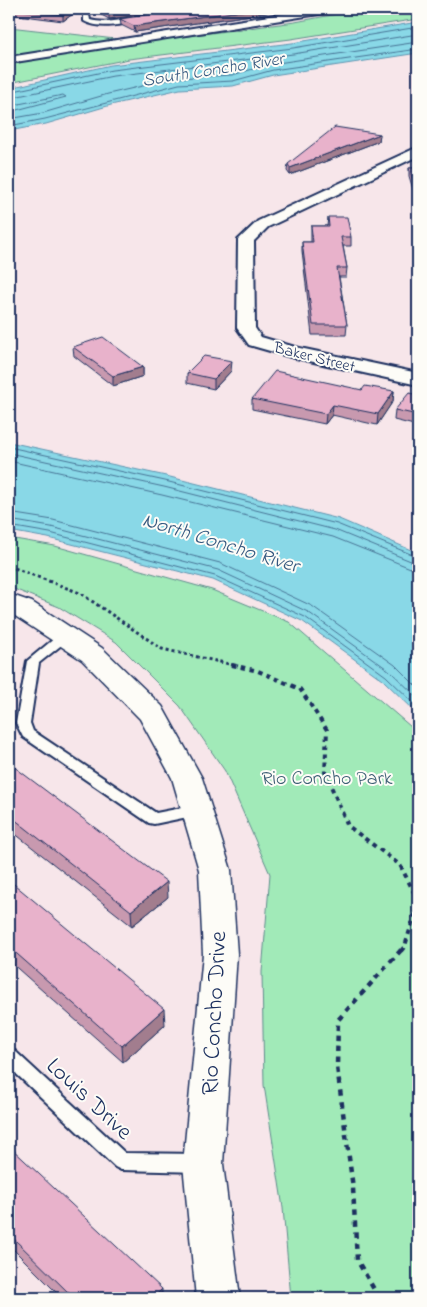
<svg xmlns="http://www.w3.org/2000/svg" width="427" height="1307" font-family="'Indie Flower',sans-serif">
	<rect width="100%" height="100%" fill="#f7e6ea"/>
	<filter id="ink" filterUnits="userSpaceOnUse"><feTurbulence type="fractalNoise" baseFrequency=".02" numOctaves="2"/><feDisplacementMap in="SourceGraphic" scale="10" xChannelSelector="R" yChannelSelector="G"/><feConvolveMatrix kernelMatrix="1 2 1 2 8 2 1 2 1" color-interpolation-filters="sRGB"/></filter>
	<g filter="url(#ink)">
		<path fill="#a1eab8" stroke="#5e8c8b" d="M364,9H418V19L291,39L129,59L9,83V27L142,42L295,22Z
			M9,538L55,546L212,590L289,622L411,727L418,738V1298H291L283,1208L264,1085L262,972L270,874L225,771L180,706L116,642L59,607L9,587Z"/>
		<path fill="#89d8e7" stroke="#5d94b0" d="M418,22V53L273,75L233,86L180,89L111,105L46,124L9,131V88L111,65L292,43Z
			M9,442L166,476L339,519L418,553V714L383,680L302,621L213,580L48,538L9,531Z"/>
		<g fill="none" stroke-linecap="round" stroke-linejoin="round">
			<path stroke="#477395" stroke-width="1" d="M9,92L112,70L293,48L418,27
				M9,98L113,76L293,54L418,34
				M9,106L63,95L66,97L9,112
				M9,119L43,113L108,94L177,78L232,75L271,64L418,42
				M9,126L45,119L179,84L233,81L273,70L418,49
				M9,447L165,481L337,524L418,557
				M9,453L164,487L335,530L418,564
				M9,461L162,495L333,537L418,571
				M9,513L53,520L220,563L312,606L395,665L418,688
				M9,520L51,527L218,570L308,612L390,671L418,698
				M9,526L50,533L215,576L305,617L386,676L418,707"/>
			<g stroke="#1b2f5e" stroke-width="4">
				<path id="service" d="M84,9H88L90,20C105,24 121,20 136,17L139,19C125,26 98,29 84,21Z
					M65,632L69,633L71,636L69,639L39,663L30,723L33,731L156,813L197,805L202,806L204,810L202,814L154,824L149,823L23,737L16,723L27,661L61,633Z
					M9,1049L15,1051L125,1153L200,1154L206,1157L209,1163L206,1169L200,1172L121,1170L115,1167L9,1067Z"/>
			</g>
			<g stroke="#1b2f5e" stroke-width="4">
				<path id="minor" d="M313,9H336L331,12L9,63V57Z
					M418,147V156L268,227L254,241L255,328L261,337L295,347L418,373V385L291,357L249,345L237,328L238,240L258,221Z"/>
			</g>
			<g stroke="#1b2f5e" stroke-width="3">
				<path id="tertiary" d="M9,594L32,602L102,648L162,706L202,778L231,870L237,954L223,1164L240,1298H196L183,1164L203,954L199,870L172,778L140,719L82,660L9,612Z"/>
			</g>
			<path stroke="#1b2f5e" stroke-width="3" stroke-dasharray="3 3" stroke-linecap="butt" d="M9,566L80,593L162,649L238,666"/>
			<path stroke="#1b2f5e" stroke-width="4" stroke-dasharray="4.5 4.5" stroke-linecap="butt" d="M232,665L258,671L300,689L327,730L325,772L348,826L400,865L418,900
				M401,951L405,946L418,904"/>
			<path stroke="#1b2f5e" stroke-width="4.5" stroke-dasharray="5.5 5.5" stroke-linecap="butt" d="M379,1298L357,1260L353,1188L337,1067L338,1020L402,949"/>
			<use href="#service" fill="#fdfcf7" fill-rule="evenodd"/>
			<use href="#minor" fill="#fdfcf7" fill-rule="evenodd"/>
			<use href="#tertiary" fill="#fdfcf7" fill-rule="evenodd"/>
		</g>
		<path fill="#c899af" stroke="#1b2f5e" d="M9,9H80L63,21L9,14Z
			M90,9H183L109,19Z
			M185,9H285V10L135,32L121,25L120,19Z
			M380,134L379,141L290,175L287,171L288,164Z
			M409,168H418V206L409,176Z
			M328,217L351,237V246H343L347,268L346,277H339L347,325L346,335H312L302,251V242H311V226H327Z
			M73,347L143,367V376L113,386L74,356Z
			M231,371L214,389L187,383V373Z
			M362,390L394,391L393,401L377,425L332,415L325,424L252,409V399Z
			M418,395V426L394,420L395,410Z
			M9,763L168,897L132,926L9,829Z
			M9,880L165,1025L123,1062L9,961Z
			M9,1146L162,1298H62L9,1245Z"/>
		<path fill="#a27d8e" stroke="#1b2f5e" d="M71,9H80L63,21V15Z
			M142,9H183L109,19V13Z
			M255,9H285V10L135,32L134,26Z
			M380,134L379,141L290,175V168Z
			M232,361L231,371L214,389V379Z
			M143,367V376L113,386V376Z
			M394,391L393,401L377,425L378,414Z
			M333,405L332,415L325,424L326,414Z
			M167,882L168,897L132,926L131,911Z
			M164,1009L165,1025L123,1062L122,1046Z
			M162,1289V1298H153Z"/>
		<path fill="#e8b2cb" stroke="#1b2f5e" d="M11,9H71L63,15Z
			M100,9H142L109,13Z
			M185,9H255L134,26L120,19Z
			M335,127L380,134L290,168L288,164Z
			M409,168H418V196Z
			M328,217H347L351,237H341L347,268H337L347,325H313L302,242H313L311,226H329Z
			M103,337L143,367L113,376L73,347Z
			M204,356L232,361L214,379L187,373Z
			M275,371L362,390L365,386L394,391L378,414L333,405L326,414L252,399Z
			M409,393L418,395V415L395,410Z
			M9,763L167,882L131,911L9,815Z
			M9,880L164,1009L122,1046L9,947Z
			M9,1146L162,1289L153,1298H74L9,1234Z"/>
	</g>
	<g text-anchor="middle" stroke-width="4" stroke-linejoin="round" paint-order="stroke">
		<g font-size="16" fill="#1b2f5e" stroke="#fdfcf7">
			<text transform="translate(315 356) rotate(14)" y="6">Baker Street</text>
		</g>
		<g font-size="18" font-style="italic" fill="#365980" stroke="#fdfcf7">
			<text transform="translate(213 69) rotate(-9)" y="6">South Concho River</text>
		</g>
		<g font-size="20" fill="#3c5e74" stroke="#fdfcf7">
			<text x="327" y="784">Rio Concho Park</text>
		</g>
		<g font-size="21" font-style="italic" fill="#365980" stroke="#fdfcf7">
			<text transform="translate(221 542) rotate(17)" y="7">North Concho River</text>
		</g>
		<g font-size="24" fill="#1b2f5e" stroke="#fdfcf7">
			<text transform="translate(213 1013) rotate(-87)" y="8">Rio Concho Drive</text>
			<text transform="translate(90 1098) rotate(43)" y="8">Louis Drive</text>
		</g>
	</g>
	<rect width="427" height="1307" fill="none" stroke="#fdfcf7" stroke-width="30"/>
	<rect x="15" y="15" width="397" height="1277" fill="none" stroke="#1b2f5e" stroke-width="2" filter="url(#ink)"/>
</svg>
